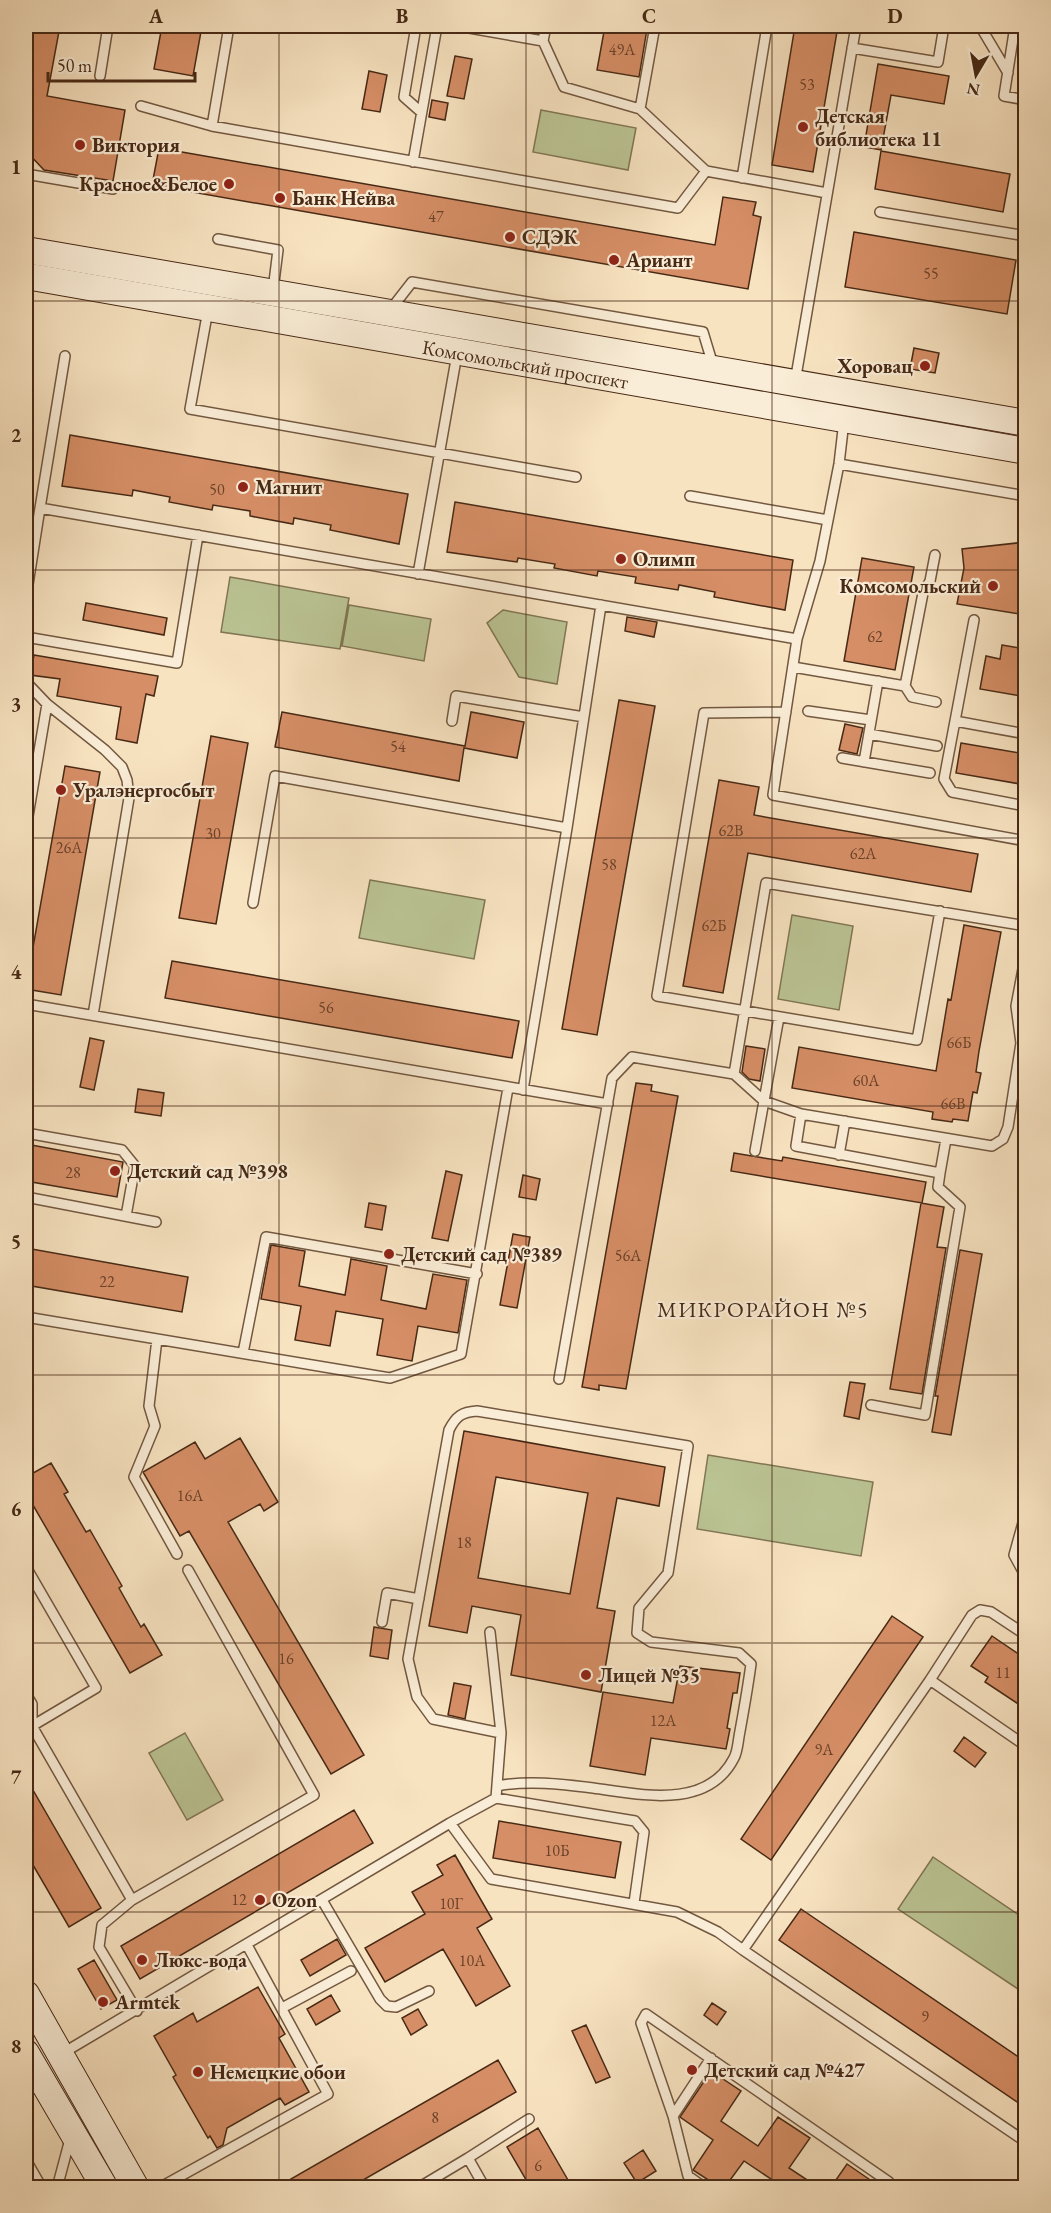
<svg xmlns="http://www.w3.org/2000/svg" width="1051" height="2213" font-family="'EB Garamond',serif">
	<rect width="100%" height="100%" fill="#f8e3c1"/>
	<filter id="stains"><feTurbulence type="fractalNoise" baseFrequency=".00333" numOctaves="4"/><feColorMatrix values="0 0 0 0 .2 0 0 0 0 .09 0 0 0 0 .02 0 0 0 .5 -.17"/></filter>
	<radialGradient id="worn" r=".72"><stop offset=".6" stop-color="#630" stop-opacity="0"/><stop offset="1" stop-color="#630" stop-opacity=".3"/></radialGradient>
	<path fill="#bbc494" stroke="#817654" stroke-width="1.5" d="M541,110L636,128L628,170L533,152Z
		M230,577L349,598L340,649L221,632Z
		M349,605L431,619L424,661L342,646Z
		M503,610L567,622L557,684L519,677L487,623Z
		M370,880L485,900L474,959L359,938Z
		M792,915L853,926L839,1010L778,999Z
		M708,1455L873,1482L861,1556L697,1529Z
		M185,1733L223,1800L187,1820L149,1753Z
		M933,1857L1025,1919V1979L1018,1989L898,1909Z"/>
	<path fill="#d68e66" stroke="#472915" stroke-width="1.5" fill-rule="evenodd" d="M26,26H60L47,96L125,110L113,181L44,170L26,151Z
		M162,26H202L193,76L154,69Z
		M605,26H627L647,29L639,77L597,70Z
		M795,26H838L813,172L772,165Z
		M455,56L472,59L464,99L447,96Z
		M878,64L949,76L944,104L891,95L881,150L864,147Z
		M369,71L387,75L380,112L362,109Z
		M432,100L448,103L445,120L429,117Z
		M159,148L715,245L723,197L756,202L753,215L761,217L748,289L152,185Z
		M881,151L1010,174L1003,212L875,189Z
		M854,232L1016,260L1007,314L845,287Z
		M914,348L939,353L935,373L910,369Z
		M70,435L408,494L399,544L330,530L331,525L294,518L293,524L250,516V511L213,505L212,510L169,502L170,497L133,490L132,496L62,486Z
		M455,502L793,560L785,610L714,597L715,592L679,585L678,590L635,583L636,577L598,571L597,576L554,568L555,564L518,558L517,562L447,552Z
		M1026,542V615L957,604L964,568L962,549Z
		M862,558L914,567L895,670L844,661Z
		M86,603L167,618L164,635L83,620Z
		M627,617L657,622L654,637L625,631Z
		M1002,645L1026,649V697L980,689L986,656L1000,659Z
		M34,655L158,676L154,696L146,694L137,743L116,739L121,707L57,696L60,679L30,675Z
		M619,700L655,706L597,1035L562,1029Z
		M282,712L465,746L471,712L524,722L517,758L464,748L459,781L275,747Z
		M845,724L863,728L857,754L839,750Z
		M211,736L248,743L216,924L179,918Z
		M961,743L1026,754V785L956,773Z
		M65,766L100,772L61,995L26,989V987Z
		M719,780L759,787L754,815L978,854L971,892L748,853L723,993L683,986Z
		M964,925L1001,932L979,1051L976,1072L981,1073L977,1093L973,1092L968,1121L953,1119L952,1122L932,1119L933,1112L792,1088L799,1047L936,1071L948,999L951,1000Z
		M172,961L519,1021L512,1058L165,998Z
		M90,1038L104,1041L94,1090L80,1087Z
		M746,1046L765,1049L760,1081L749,1079L742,1072Z
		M636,1083L652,1085L651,1091L678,1096L626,1389L599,1385V1390L582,1387Z
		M138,1089L164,1093L161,1116L135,1112Z
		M26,1144L123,1162L117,1197L26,1181Z
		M734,1153L782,1161L783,1157L926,1182L922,1203L731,1171Z
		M446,1171L462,1175L448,1241L432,1238Z
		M523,1175L540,1179L536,1200L519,1197Z
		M369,1203L386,1206L382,1230L365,1227Z
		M921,1203L944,1207L937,1247L946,1248L922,1394L890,1389Z
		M513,1234L530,1237L517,1308L500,1305Z
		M271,1245L305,1251L299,1286L345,1295L351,1259L387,1266L381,1300L426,1309L433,1274L467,1280L458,1333L418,1326L412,1361L377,1355L383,1319L336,1311L330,1346L295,1340L301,1306L261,1299Z
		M26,1248L188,1277L182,1312L26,1285Z
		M960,1250L982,1254L951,1435L932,1432L938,1396H935Z
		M850,1382L865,1384L859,1419L844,1416Z
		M464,1431L665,1467L659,1506L617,1498L597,1608L615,1611L601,1692L511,1675L521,1615L472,1606L467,1633L429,1626ZM496,1477L588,1493L570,1594L478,1578Z
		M240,1438L278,1502L264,1511L260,1504L228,1522L364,1755L331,1774L189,1531L180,1536L143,1472L195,1442L205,1459Z
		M51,1463L68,1492L64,1494L86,1532L90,1530L122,1586L119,1588L141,1627L144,1624L162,1655L130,1673L26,1493V1477Z
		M892,1616L923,1637L771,1860L741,1839Z
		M374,1627L392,1630L388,1659L370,1656Z
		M992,1636L1026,1659V1709L985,1682L988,1677L971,1666Z
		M680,1666L740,1673L737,1693H733L727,1728L730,1729L726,1749L651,1738L645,1775L590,1766L603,1692L673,1703Z
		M454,1683L471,1686L465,1719L448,1715Z
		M964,1737L986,1753L975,1767L954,1751Z
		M26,1778L101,1908L69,1927L26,1853Z
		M354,1810L373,1843L140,1979L121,1946Z
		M499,1821L621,1842L615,1878L493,1858Z
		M455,1855L492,1919L477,1928L510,1986L476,2006L443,1949L385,1982L365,1948L425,1914L412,1892L443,1875L437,1865Z
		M801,1909L1026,2062V2108L779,1940Z
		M337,1939L346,1955L310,1976L301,1960Z
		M94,1960L117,2000L101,2009L78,1969Z
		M258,1987L285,2034L279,2038L309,2092L285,2105L280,2098L227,2128L223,2145L217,2148L210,2136L208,2138L173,2077L176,2075L154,2036L193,2013L197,2022Z
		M331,1995L340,2011L316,2025L307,2009Z
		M712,2003L726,2012L717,2025L704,2015Z
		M418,2009L427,2025L411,2035L402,2018Z
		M586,2025L610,2077L596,2083L572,2031Z
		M498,2060L516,2092L490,2107L351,2187H277Z
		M711,2071L741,2091L721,2121L758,2146L778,2117L810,2138L789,2168L818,2187H783L744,2161L725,2187H719L693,2170L713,2140L680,2117Z
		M538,2128L572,2187H530L528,2183L507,2147Z
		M643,2150L656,2171L637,2183L624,2163Z
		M847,2164L879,2186L878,2187H831Z"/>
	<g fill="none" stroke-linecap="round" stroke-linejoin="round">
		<g stroke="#735840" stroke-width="12">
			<path id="service" d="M416,26L404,97L421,112
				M458,26L543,41
				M546,26L543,41L564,87L640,109L706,171
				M982,26L983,31L1008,73
				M1015,26L1004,96L1026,100
				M852,48L938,62L944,26
				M100,76L108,26
				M141,106L212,126L678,208L706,171L827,193
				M640,109L655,26
				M212,126L229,26
				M413,162L437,26
				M26,174L113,189
				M742,178L767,26
				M880,212L1026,236
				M218,239L278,250L273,290
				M391,309L412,282L703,332L713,365
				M208,310L190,409L576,477
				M795,382L856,26
				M844,421L839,464L820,561L797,639L773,795L1026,841
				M839,464L1026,496
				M690,496L828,520
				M40,508L65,356
				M418,574L457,354
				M26,597L40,508L797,639
				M974,620L955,721L1026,734
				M26,637L177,663L198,535
				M793,667L905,686L923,593L930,581L935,555
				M26,682L47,704L105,750L122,767L127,780L129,798L93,1015
				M905,686L912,697L936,702
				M808,711L871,720
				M786,712L704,713L657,996L917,1040L940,911
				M452,721L456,696L584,717
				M955,721L944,779L952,792L1025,806
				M869,734L937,746
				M842,758L930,773
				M864,762L878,681
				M26,828L47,704
				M253,903L275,776L567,828
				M1026,926L766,883L734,1074L764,1101L801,1114L992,1146L1003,1139L1008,1127L1021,1043L1016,1006L1026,953
				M26,1004L608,1104
				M523,1090L567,828L601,605
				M801,1114L796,1146L940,1173L938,1187L960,1207L925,1415L871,1405
				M26,1133L122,1150L135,1166L126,1216
				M755,1151L779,1017
				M839,1155L845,1121
				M940,1173L946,1139
				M26,1197L156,1222
				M26,1317L157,1339L149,1406L155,1426L134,1477L177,1554
				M157,1339L390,1378L461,1354L508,1088
				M243,1353L266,1237L477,1274
				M559,1379L612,1078L632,1057L734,1074
				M1026,1512L1014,1555L1026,1577
				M26,1567L96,1688L32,1726L132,1900
				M382,1622L387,1593L419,1599
				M490,1632L501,1733
				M930,1680L972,1615L980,1610L991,1612L1026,1635
				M26,1694L32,1704V1726
				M1026,1746L930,1680L743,1950L1026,2142
				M496,1798L501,1733L433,1719L417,1697L408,1659L449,1430C456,1416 462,1412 477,1411L688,1446L668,1573L639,1608L637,1633L651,1642L739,1653L751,1664C748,1686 744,1709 740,1731C738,1740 738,1751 734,1758C707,1811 639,1794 593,1788C561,1784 528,1780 497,1786
				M450,1823L491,1879L677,1912L718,1932L743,1950
				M322,1900L380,1999L387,2006L396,2007L429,1991
				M282,2008L351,1971
				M137,2011L99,1947L102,1925L132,1900L314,1795L188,1570
				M63,2053L450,1823L496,1798L635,1821L644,1832L634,1903
				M673,2116L711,2058
				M468,2158L529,2119
				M26,2160L42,2188
				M57,2188L70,2139
				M159,2188L328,2094L247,1945
				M418,2188L468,2158L485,2188
				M705,2188L688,2176L673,2116L641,2023L646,2014L889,2182L885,2188"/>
		</g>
		<g stroke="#472915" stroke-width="28">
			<g id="secondary">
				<path d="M26,250L1026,423"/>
				<path id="s1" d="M26,276C358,337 692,392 1026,451"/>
				<path d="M26,1994L136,2188"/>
				<path d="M26,2053L105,2188"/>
			</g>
		</g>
		<use href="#service" stroke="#faedd7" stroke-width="9"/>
		<use href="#secondary" stroke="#faedd7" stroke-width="26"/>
	</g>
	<path fill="none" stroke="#472915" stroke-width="1.5" stroke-opacity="0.55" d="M279,26V2188M526,26V2188M772,26V2188M26,301H1026M26,570H1026M26,838H1026M26,1106H1026M26,1375H1026M26,1643H1026M26,1912H1026"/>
	<g fill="#8f2418" stroke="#faedd7" stroke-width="2">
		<circle cx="803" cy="127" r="6"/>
		<circle cx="80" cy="145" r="6"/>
		<circle cx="229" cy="184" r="6"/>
		<circle cx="280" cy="198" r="6"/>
		<circle cx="510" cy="237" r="6"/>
		<circle cx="614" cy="260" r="6"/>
		<circle cx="925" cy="366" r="6"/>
		<circle cx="243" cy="487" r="6"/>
		<circle cx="621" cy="559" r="6"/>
		<circle cx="993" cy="586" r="6"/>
		<circle cx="61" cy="790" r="6"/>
		<circle cx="115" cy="1171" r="6"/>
		<circle cx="389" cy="1254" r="6"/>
		<circle cx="586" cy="1675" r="6"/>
		<circle cx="260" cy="1900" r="6"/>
		<circle cx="142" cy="1960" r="6"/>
		<circle cx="103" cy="2002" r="6"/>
		<circle cx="692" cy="2070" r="6"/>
		<circle cx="198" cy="2072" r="6"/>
	</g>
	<g text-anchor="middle" stroke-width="4.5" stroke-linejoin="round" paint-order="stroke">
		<g font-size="16" fill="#6b4229">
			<text x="622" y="55">49А</text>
			<text x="807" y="90">53</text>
			<text x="436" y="222">47</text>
			<text x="931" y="279">55</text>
			<text x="217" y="495">50</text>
			<text x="875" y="642">62</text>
			<text x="398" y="752">54</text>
			<text x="731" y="836">62В</text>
			<text x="213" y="839">30</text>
			<text x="69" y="853">26А</text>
			<text x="863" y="859">62А</text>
			<text x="609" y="870">58</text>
			<text x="714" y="931">62Б</text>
			<text x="326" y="1013">56</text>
			<text x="959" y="1048">66Б</text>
			<text x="866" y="1086">60А</text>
			<text x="953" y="1109">66В</text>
			<text x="73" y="1178">28</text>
			<text x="628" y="1261">56А</text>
			<text x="107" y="1287">22</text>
			<text x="190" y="1501">16А</text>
			<text x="464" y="1548">18</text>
			<text x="286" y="1664">16</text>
			<text x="1003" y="1678">11</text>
			<text x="663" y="1726">12А</text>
			<text x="824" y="1755">9А</text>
			<text x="557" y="1856">10Б</text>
			<text x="239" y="1905">12</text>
			<text x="451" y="1909">10Г</text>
			<text x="472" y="1966">10А</text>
			<text x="925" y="2022">9</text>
			<text x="435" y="2123">8</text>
			<text x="538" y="2171">6</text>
		</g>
		<g font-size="20" font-weight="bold" fill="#472915" stroke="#faedd7" text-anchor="start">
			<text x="815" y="123">Детская<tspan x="815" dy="23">библиотека 11</tspan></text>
			<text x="92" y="152">Виктория</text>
			<text x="217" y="191" text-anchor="end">Красное&amp;Белое</text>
			<text x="292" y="205">Банк Нейва</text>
			<text x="522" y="244">СДЭК</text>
			<text x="626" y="267">Ариант</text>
			<text x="913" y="373" text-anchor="end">Хоровац</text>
			<text x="255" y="494">Магнит</text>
			<text x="633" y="566">Олимп</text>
			<text x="981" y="593" text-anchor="end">Комсомольский</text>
			<text x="73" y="797">Уралэнергосбыт</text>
			<text x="127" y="1178">Детский сад №398</text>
			<text x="401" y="1261">Детский сад №389</text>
			<text x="598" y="1682">Лицей №35</text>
			<text x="272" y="1907">Ozon</text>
			<text x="154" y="1967">Люкс-вода</text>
			<text x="115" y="2009">Armtek</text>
			<text x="704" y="2077">Детский сад №427</text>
			<text x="210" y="2079">Немецкие обои</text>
		</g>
		<g font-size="20" fill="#472915" stroke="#faedd7">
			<text dy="7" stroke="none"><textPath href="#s1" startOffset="507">Комсомольский проспект</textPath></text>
		</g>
		<g font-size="22" letter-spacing="1.5" fill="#472915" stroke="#faedd7">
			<text x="763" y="1317">МИКРОРАЙОН №5</text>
		</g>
	</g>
	<rect width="1051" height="2213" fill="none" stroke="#f8e3c1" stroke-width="66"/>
	<g transform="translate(976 75) rotate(190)" stroke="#faedd7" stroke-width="4.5" paint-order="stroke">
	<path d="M0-4.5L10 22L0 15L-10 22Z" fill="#472915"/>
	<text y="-9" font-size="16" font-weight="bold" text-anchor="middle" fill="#472915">N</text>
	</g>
	<path d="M48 72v9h147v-9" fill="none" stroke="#472915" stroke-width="3"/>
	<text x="57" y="72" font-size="18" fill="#472915" stroke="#faedd7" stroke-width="4.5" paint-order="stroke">50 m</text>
	<rect x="33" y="33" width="985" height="2147" fill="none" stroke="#472915" stroke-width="2"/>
	<g font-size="20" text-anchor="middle" font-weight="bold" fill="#472915">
		<text x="156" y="23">A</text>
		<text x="402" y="23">B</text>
		<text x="649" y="23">C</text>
		<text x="895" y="23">D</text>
		<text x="16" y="174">1</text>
		<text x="16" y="442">2</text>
		<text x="16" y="711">3</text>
		<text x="16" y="979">4</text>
		<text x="16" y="1248">5</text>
		<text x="16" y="1516">6</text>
		<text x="16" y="1784">7</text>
		<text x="16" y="2053">8</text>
	</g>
	<rect width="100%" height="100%" filter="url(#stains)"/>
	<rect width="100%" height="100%" fill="url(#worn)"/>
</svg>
